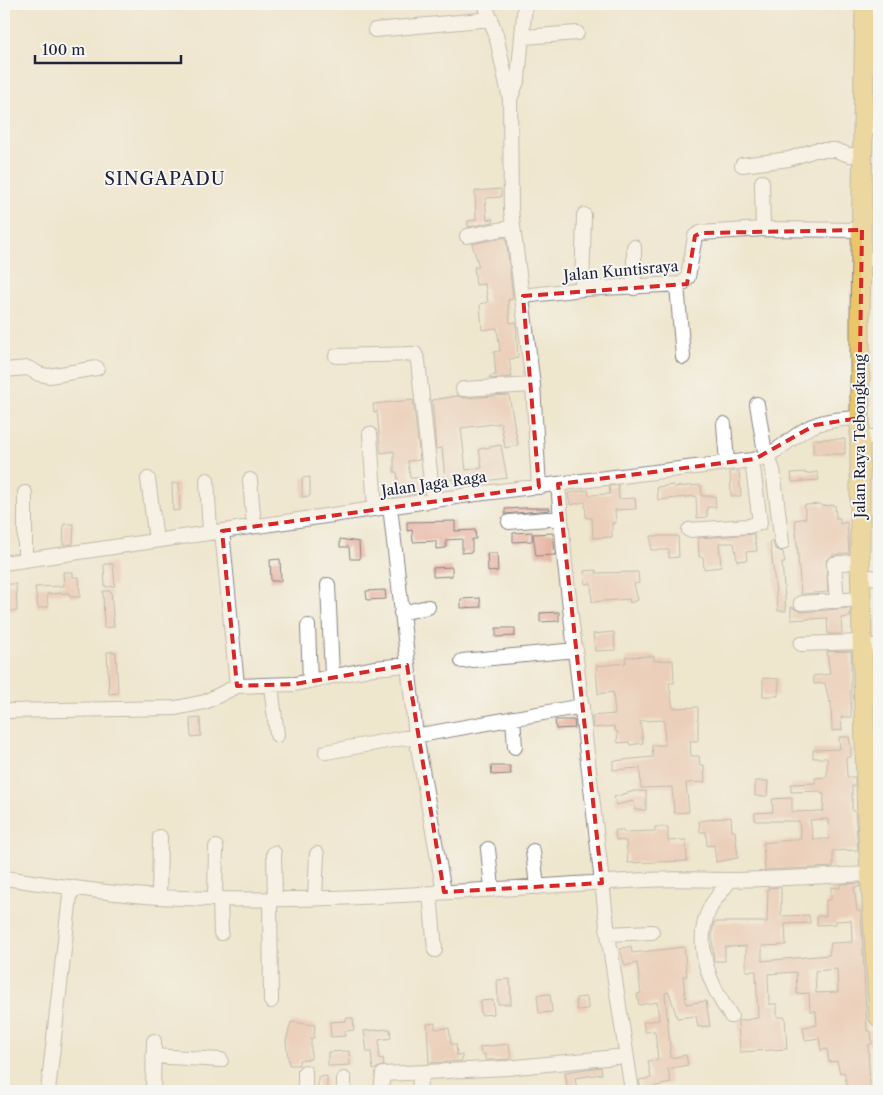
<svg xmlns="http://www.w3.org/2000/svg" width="883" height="1095" font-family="'Libre Caslon Text',serif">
	<rect width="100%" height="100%" fill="#f6f6f2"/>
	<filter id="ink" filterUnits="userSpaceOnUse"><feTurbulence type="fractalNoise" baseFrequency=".02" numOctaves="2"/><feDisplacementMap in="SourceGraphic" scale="10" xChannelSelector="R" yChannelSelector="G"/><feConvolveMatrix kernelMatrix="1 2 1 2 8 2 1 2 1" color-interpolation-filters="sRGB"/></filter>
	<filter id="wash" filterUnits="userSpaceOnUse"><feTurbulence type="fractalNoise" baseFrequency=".0096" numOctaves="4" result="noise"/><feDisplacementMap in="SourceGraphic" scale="20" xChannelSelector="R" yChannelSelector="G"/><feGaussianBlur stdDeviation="1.12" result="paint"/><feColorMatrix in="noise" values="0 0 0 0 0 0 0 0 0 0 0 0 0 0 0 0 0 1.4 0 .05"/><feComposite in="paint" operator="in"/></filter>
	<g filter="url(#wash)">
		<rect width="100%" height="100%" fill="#efe6ce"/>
		<g id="blocks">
			<path fill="#e7b4a2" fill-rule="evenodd" d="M501,189V197L485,198L487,220L493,219V222L468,227V221L476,220L475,191Z
				M506,237L513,299L508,300L510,323L516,322L518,358L509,359L512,377L490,379V376L496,375L494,352L500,351L497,328L482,330L480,304L488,302L485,284L476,285L474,267H479L472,244Z
				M509,395L518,445L505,448L501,423L461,428L466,470L482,468L479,449L501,445L507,478L454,485L453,479L445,480L442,448L436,449L432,400L458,396L464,398Z
				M413,400L420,460L408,461L410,478H422L423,493L400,495L397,472H394V451L381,453L377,411L374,412L373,404Z
				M813,439H845V454H813Z
				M739,471L741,496H731L730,472Z
				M805,472V474L817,472L819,480L792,482L791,473Z
				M310,477V496L302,497V478Z
				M172,483H179L180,510L173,511Z
				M618,485L619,499L635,498L636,509L615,510L616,523H612V537L593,538L592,518H586L585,502L570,505L568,493L588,490L589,495L610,494L609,486Z
				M673,485L674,487L701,485L702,496H715L716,507H707V517L697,518L696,496L658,500L657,487Z
				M821,504V506L835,505L836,518H840V524L847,522L849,553L833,555L826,560L828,592L801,594L795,520L806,518L804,505Z
				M524,508H550V510L505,514V509Z
				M455,521V531L475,530L476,539H472V552L462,553V539L446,540V548L436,549V541L413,542L412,530L407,531V522Z
				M64,524H74L73,544L63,545Z
				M532,532V541L513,542V533Z
				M553,533L555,555L536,556L533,534Z
				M754,534L757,551L746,552L747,560L737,561L734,543H719L721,567L704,569L703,557H699L698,538Z
				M651,536H678L679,557L669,558V550H651Z
				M340,539L359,542L360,559H350L349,547H340Z
				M770,541H773L775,549L783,552L785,563H782L786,611H778Z
				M487,553H497L498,571L488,572Z
				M280,559L281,581H271L270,560Z
				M104,564H113L115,586L105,587Z
				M452,567V576L433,577V568Z
				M596,570V573L638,572L639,583L634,584L638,600L630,603L629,599L592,602L591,583L585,584L584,571Z
				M63,572H73V577H79L80,597H70L69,593L47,594L48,607L38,608L35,587L64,586Z
				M7,584H16L17,611H9Z
				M385,590L386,599L367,600L366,591Z
				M103,591H111L114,627L104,628Z
				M480,598L481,607L461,608V599Z
				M791,607L802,612L850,608V617L841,618L842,634H828L827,618L791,620Z
				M559,612V621L540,622V613Z
				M496,628H515V636L496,637Z
				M614,632L615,650L595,651L593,634Z
				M851,651V717H841L842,730L832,731L831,701L829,702L825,683L814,684L813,676L830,674L827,652Z
				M107,652H116L118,693L109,694Z
				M654,656V661L673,660L674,683H669L673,708L698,707V741H690L691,756H699L700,766L704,765L705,782L686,783L689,812L674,813L672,787L641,788L640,768L613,770V761L653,757L652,745H665L664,720L640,721L643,743L630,745L629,742L618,743L617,731H615L614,726L593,728L592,716L615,714L613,692L598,694L596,666L626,663L625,657Z
				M763,678L779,679L778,696H763Z
				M200,718L201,736L191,737L190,719Z
				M555,720H574L575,728L556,729Z
				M839,737H849L851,748V757H846L847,777H855V786H852V811H855L858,850L833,851V867L765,870L763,843L801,839L799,821H755V813L773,812L772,799L792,798V812L823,811L824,794H821V791L791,792V784L815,783V778L827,777V758H813V750L840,749ZM828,819L829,839H813L810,820Z
				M491,766H510L511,774L492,775Z
				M755,781H768L767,796H755Z
				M634,791H646V810H635L634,801L616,805L614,797Z
				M731,817L732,831H735L738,858L716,862L714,845L707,846L706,832H700L699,821Z
				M655,827H668V841L686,840L687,861L628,863L626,841L616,840L615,830H623V832L655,831Z
				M860,883V887H854L857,911H861L867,1031H871L872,1044L868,1045L870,1086L848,1089L844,1072L840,1073L837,1061L829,1062L827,1049L821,1050L819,1038L805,1040L803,1027L817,1025L816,1011H810L809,993L797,994L796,972L768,974L769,1004H777V1017H785L787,1049L740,1052L738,1021L758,1018L756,971H746V946L725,947V961H714L712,936L714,922H767L768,888L781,887V916L809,915L810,923L785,924L786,945L762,946V961L829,955L831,943L852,942L851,920L836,921V924L817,925V916H826V900H831V887L840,888V884ZM837,969L838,992L816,993L815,971Z
				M631,946L632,953L684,947L687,976H683L686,1004L706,1001L710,1026L698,1027L696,1016L677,1018L669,992L665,993L671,1058L686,1055L688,1065L668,1069L671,1083L641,1089L639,1080L651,1078L648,1061L658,1060L655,1031L645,1032L643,1022L659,1020L657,1002L639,1005L637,994L641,993L637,963L625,966L620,949Z
				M510,979L511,1004H498L497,980Z
				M550,994L552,1012L539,1013L537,995Z
				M587,997L588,1009L577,1010L576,998Z
				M493,1000L494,1014L481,1015L480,1001Z
				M346,1018H353L354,1030L344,1031L345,1036L331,1037L330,1022L346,1021Z
				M291,1022L315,1025L314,1038H311V1059L299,1060V1065H289L286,1041Z
				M435,1023V1029L449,1028L451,1044H456L457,1055H462V1061L429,1063L427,1024Z
				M390,1029L391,1038L379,1040V1059L383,1058L384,1065L373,1070L371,1052H367L364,1031Z
				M509,1044L511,1059L485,1060V1054H481L480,1047Z
				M349,1051L350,1065L328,1066V1052Z
				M601,1067L602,1074L575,1078L577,1090L568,1091L565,1072Z
				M327,1076V1091H318V1077Z"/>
		</g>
	</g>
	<g filter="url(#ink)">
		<use href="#blocks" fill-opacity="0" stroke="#888484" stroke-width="1"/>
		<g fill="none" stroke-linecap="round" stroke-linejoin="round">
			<g stroke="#888484" stroke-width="16">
				<path id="minor" d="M485,4L496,35L510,99L511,210L533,385L539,487
					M375,30L491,19
					M524,37L577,33
					M510,99L518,79L525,4
					M862,127H879
					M742,165L789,159L815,150H835L849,155H862
					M762,182L763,229
					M467,236L513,227
					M634,247V288
					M862,258L879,260
					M677,285L683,357
					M582,289L584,215
					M523,296L582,289L682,284L688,277L695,236L700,233L763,229L862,230
					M336,356L415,354L418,361L433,500
					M4,370L28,368L39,374L49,376L97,368
					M463,389L533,385
					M757,404L764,447L773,470L782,543
					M724,424L727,463
					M370,434L375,508
					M859,437H879
					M148,479L156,540
					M207,480L210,532
					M250,480L254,526
					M558,484L565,564L608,934L632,1091
					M25,493V560
					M390,506L416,736L444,892
					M509,522L561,518
					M689,530L749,526L760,523L752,460
					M222,531L237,686
					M4,563L476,494L752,460C774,456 788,440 806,429C823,420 841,419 859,418
					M860,576L879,578
					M328,585L332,675
					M837,601L834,564L860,561
					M801,603L861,599
					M401,613L428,607
					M308,626L310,681
					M801,644L862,642
					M862,646H879
					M462,661L576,650
					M271,686L277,735
					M4,711L176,708L205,702L237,686L295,684L374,668L407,665
					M513,718L515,747
					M326,752L582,706
					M488,849L492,888
					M533,851L537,887
					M274,853L275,899
					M4,878C56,885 107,894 159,897C322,906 485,888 647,880C675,878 702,880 730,880C776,879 823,876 869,874
					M730,880C724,889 715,898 710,908C692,944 710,986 731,1016
					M430,893L435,950
					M159,897L160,837
					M215,898L216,847
					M220,898L221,933
					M315,898L317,854
					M270,899L271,1001
					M608,934L652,932
					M153,1056L221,1060
					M305,1072V1091
					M48,1091L71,887
					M153,1091L154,1041
					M344,1091V1079
					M381,1091L383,1074L426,1072
					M419,1091L420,1080L426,1072L507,1068L626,1056"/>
			</g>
			<g stroke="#888484" stroke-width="21">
				<path id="major" d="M865,4L860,315V561L867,820L879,1017"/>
			</g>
			<use href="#minor" stroke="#fff" stroke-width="14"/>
			<use href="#major" stroke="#eac669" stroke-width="19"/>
		</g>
	</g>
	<path d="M0 0H883V1095H0ZM862,230L859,418L815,425L755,459L558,484L602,883L444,892L407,665L295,684L237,686L222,531L539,487L523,296L687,284L695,236L700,233Z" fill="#efe6ce" fill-opacity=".55" fill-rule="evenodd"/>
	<path fill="none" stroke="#d62828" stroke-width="4" stroke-dasharray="10 6" stroke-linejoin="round" d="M862,230L859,418L815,425L755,459L558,484L602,883L444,892L407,665L295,684L237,686L222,531L539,487L523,296L687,284L695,236L700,233Z"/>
	<g text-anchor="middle" stroke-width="4" stroke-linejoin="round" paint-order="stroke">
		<g font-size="15" fill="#22223b" stroke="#f6f6f2">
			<text transform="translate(621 271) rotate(-5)" y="5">Jalan Kuntisraya</text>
			<text transform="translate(860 436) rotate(-90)" y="5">Jalan Raya Tebongkang</text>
			<text transform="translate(434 484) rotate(-8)" y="5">Jalan Jaga Raga</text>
		</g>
		<g font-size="18" letter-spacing="1" fill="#22223b" stroke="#f6f6f2">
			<text x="165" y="185">SINGAPADU</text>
		</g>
	</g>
	<rect width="883" height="1095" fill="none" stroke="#f6f6f2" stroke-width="20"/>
	<path d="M35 55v8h146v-8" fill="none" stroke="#22223b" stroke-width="2.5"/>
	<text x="42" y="55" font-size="15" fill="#22223b" stroke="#f6f6f2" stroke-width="4" paint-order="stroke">100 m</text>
</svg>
